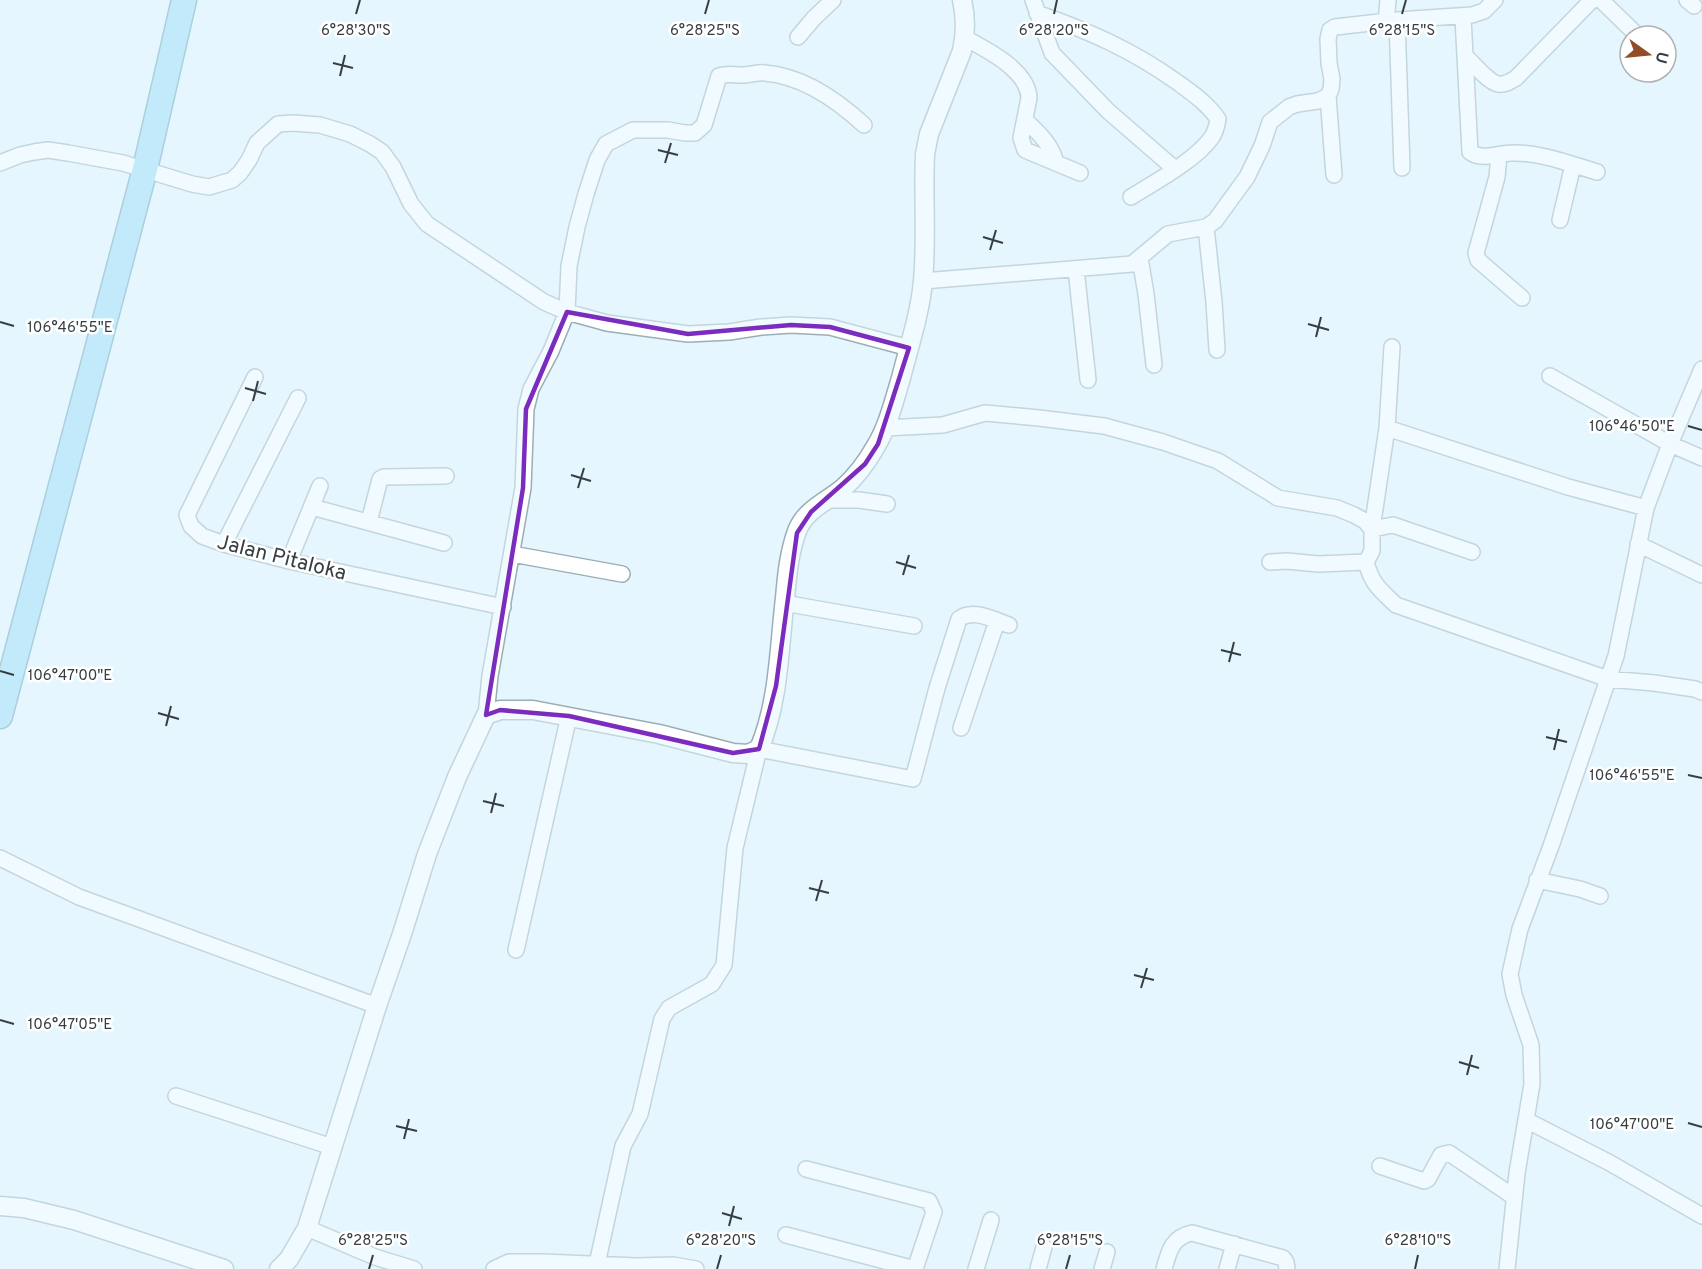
<svg xmlns="http://www.w3.org/2000/svg" width="1702" height="1269" font-family="Overpass,sans-serif">
	<rect width="100%" height="100%" fill="#e6f6fe"/>
	<g fill="none" stroke-linecap="round" stroke-linejoin="round">
		<g stroke="#9aaeb6" stroke-width="18">
			<path id="minor" d="M1033,0L1052,53L1108,111L1175,169
				M1601,0L1638,36
				M1687,0L1694,6
				M1037,13C1089,31 1132,50 1177,82C1192,93 1207,103 1218,119C1217,125 1216,131 1212,137C1196,160 1155,182 1131,197
				M1463,17L1470,152C1482,161 1498,153 1512,153C1540,152 1570,164 1597,172
				M1397,20L1402,168
				M1386,22L1388,0
				M798,37L814,18L833,0
				M965,38C987,50 1028,70 1029,98L1021,138L1025,150L1080,173
				M1465,56C1473,63 1488,82 1498,84C1505,85 1511,81 1516,78L1592,0
				M1328,96L1334,175
				M1025,120C1038,132 1052,145 1056,163
				M1499,155L1497,177L1476,253L1478,260L1522,298
				M0,163L20,155L34,152L48,150L68,153L123,163L192,184L209,187L232,180L240,173L249,160L257,143L278,124L293,123L320,125L350,134L370,144L382,152L393,167L411,204L427,224L544,302L567,312L569,266L577,227L586,194L597,160L606,144L633,130H668L685,133H695L704,125L719,76C727,73 734,75 742,75C750,75 758,72 765,73C802,76 838,101 864,125
				M1560,220L1573,165
				M1206,227L1214,302L1217,350
				M1140,258L1146,294L1154,365
				M1076,269L1088,380
				M923,281L1132,264L1168,234L1206,227L1215,221L1247,177L1262,146L1270,122L1289,107L1297,104L1318,101L1328,96L1331,89L1332,79L1329,63L1328,39L1330,30L1335,27L1397,20L1472,15L1484,11L1495,0
				M1392,347L1387,428L1372,529L1393,525L1472,552
				M1550,376L1670,444L1702,458
				M255,377L187,515L191,526L202,536L224,544L289,561L503,607
				M885,428L943,425L985,413L1039,418L1104,426L1163,442L1218,461L1278,498L1337,508L1354,515L1365,521L1372,529V551L1366,562C1372,584 1379,589 1396,605L1608,679L1654,683L1695,689L1702,692
				M1387,428L1568,487L1646,508
				M826,500H859L887,504
				M312,507L444,543
				M369,522L380,479L384,477L446,476
				M224,544L298,398
				M1638,544L1702,575
				M512,554L622,574
				M289,561L320,486
				M1270,562L1287,561L1318,564L1366,562
				M784,603L914,626
				M486,715L490,676L523,488L526,409L531,389L551,351L567,312L607,323L688,334L729,332L761,327L791,325L830,327L909,348
				M961,728L997,621
				M0,858L79,897L377,1006
				M1537,880L1580,889L1600,896
				M516,950L569,716
				M176,1096L332,1147
				M1526,1120L1610,1163L1702,1216
				M1380,1166L1424,1181L1428,1179L1441,1155L1449,1153L1514,1197
				M307,1228L375,1257L414,1269
				M786,1235L915,1269L934,1212L929,1201L806,1169
				M597,1264L623,1146L640,1114L662,1019L669,1008L712,984L724,965L735,848L759,749L913,779L937,688L959,619C973,608 994,620 1009,625
				M494,1269L509,1262H543L637,1266L673,1265L696,1269
				M976,1269L991,1220
				M1038,1269L1044,1247
				M1102,1269L1107,1252
				M1164,1269C1169,1251 1172,1237 1192,1233L1283,1258L1286,1262L1287,1269
				M1227,1269L1234,1244
				M1507,1269L1517,1173L1532,1084L1531,1045L1514,995L1510,974L1520,929L1551,846L1616,656L1646,508L1670,444L1702,369"/>
		</g>
		<g stroke="#9aaeb6" stroke-width="21">
			<path id="tertiary" d="M0,1206L24,1208L74,1220L224,1269
				M279,1269L289,1259L307,1228L377,1006L402,934L427,854L457,777L486,715L500,710H533L659,734L733,753L748,754L759,749C779,702 779,649 785,598C787,576 789,553 797,531C805,510 826,502 842,489C856,477 867,462 876,446C888,426 894,401 901,378C909,346 920,314 923,281C927,239 923,197 925,154L929,134L962,51C966,33 966,17 962,0"/>
		</g>
		<g stroke="#659fb7" stroke-width="27">
			<path id="trunk" d="M0,716L145,169L184,0"/>
		</g>
		<use href="#minor" stroke="#fff" stroke-width="15"/>
		<use href="#tertiary" stroke="#fff" stroke-width="18"/>
		<use href="#trunk" stroke="#98dcf8" stroke-width="24"/>
	</g>
	<path d="M0 0H1702V1269H0ZM567,312L688,334L791,325L830,327L909,348L878,444L865,464L811,512L797,533L776,686L759,749L733,753L569,716L500,710L486,715L523,488L526,409Z" fill="#e6f6fe" fill-opacity=".55" fill-rule="evenodd"/>
	<path fill="none" stroke="#7b2cbf" stroke-width="4.5" stroke-linejoin="round" d="M567,312L688,334L791,325L830,327L909,348L878,444L865,464L811,512L797,533L776,686L759,749L733,753L569,716L500,710L486,715L523,488L526,409Z"/>
	<path fill="none" stroke="#363e42" stroke-width="2" d="M356,14L360,0M705,14L709,0M1054,14L1057,0M1402,14L1406,0M333,63L353,68M340,76L345,55M658,150L678,155M665,163L671,143M983,237L1003,243M990,250L996,230M0,322L14,326M1308,324L1329,330M1316,337L1321,317M245,388L266,394M253,401L258,381M1688,426L1702,430M571,475L591,481M578,488L584,468M896,562L916,568M903,575L909,555M1221,650L1241,655M1229,662L1234,642M0,671L14,675M158,713L179,719M166,726L171,706M1546,737L1567,742M1554,750L1559,729M1688,775L1702,778M483,801L504,806M491,813L496,793M809,888L829,893M816,901L822,880M1134,975L1154,980M1141,988L1147,968M0,1020L14,1024M1459,1062L1479,1068M1467,1075L1472,1055M1688,1123L1702,1127M396,1126L417,1131M404,1139L409,1119M722,1213L742,1219M729,1226L734,1206M369,1269L373,1255M717,1269L721,1255M1066,1269L1070,1255M1415,1269L1418,1255"/>
	<g text-anchor="middle" stroke-width="5" stroke-linejoin="round" paint-order="stroke">
		<g font-size="21" fill="#363e42" stroke="#fff">
			<text transform="translate(282 557) rotate(14)" y="7">Jalan Pitaloka</text>
		</g>
	</g>
	<g font-size="15" text-anchor="middle" fill="#363e42" stroke="#fff" stroke-width="5" stroke-linejoin="round" paint-order="stroke">
		<text x="356" y="35">6°28'30"S</text>
		<text x="705" y="35">6°28'25"S</text>
		<text x="1054" y="35">6°28'20"S</text>
		<text x="1402" y="35">6°28'15"S</text>
		<text x="70" y="332">106°46'55"E</text>
		<text x="1632" y="431">106°46'50"E</text>
		<text x="70" y="680">106°47'00"E</text>
		<text x="1632" y="780">106°46'55"E</text>
		<text x="70" y="1029">106°47'05"E</text>
		<text x="1632" y="1129">106°47'00"E</text>
		<text x="373" y="1245">6°28'25"S</text>
		<text x="721" y="1245">6°28'20"S</text>
		<text x="1070" y="1245">6°28'15"S</text>
		<text x="1418" y="1245">6°28'10"S</text>
	</g>
	<g transform="translate(1648 54) rotate(105)"><circle r="28" fill="#ffffff" stroke="#afb2b3" stroke-width="1.5"/>
	<path d="M0-4.5L10 22L0 15L-10 22Z" fill="#934c27"/>
	<text y="-9" font-size="16" font-weight="bold" text-anchor="middle" fill="#363e42">U</text>
	</g>
</svg>
